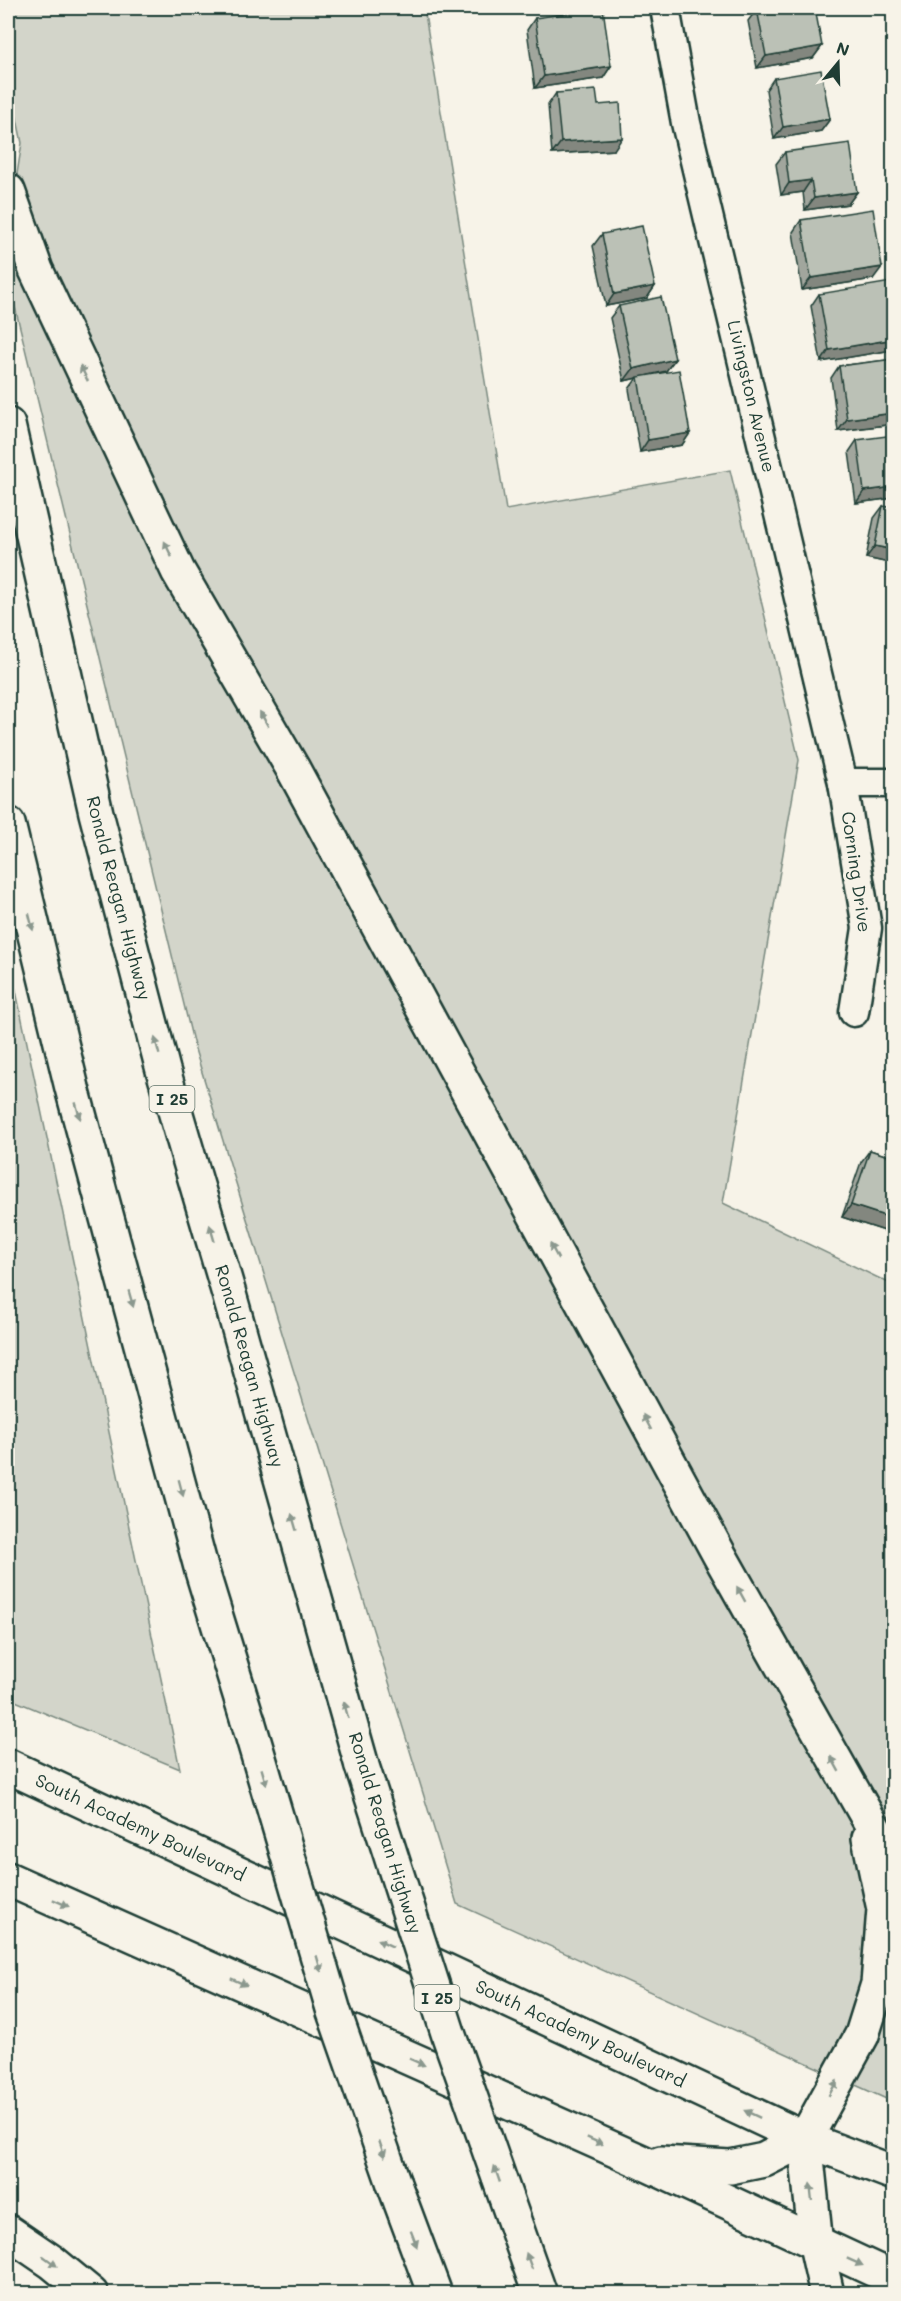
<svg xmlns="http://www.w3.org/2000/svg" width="901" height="2301" font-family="Mali,sans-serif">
	<rect width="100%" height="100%" fill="#f7f3e8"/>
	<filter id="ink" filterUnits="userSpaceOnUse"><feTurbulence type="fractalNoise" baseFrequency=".0167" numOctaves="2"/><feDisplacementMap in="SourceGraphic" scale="12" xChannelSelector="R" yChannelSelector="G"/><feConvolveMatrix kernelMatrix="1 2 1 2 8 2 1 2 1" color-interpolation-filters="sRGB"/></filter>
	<g filter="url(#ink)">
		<path fill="#d3d5ca" stroke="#79897f" stroke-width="1.5" d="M8,8H424L506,510L730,470L799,760L723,1203L893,1285V2102L457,1904L194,1046L8,278V229L22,143L8,76Z
			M8,953L180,1769L8,1698Z"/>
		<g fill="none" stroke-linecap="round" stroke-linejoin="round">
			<g stroke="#1f3d34" stroke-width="33">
				<g id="street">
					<path id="s1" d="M665,8L686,123L843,783"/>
					<path d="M854,1012L867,928L843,783H894"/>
				</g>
			</g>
			<g stroke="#1f3d34" stroke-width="38">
				<g id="highway">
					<path d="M8,191L36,270L178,571L293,769L720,1556L894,1864"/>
					<path id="s2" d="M8,425L96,813L163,1070L229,1294L362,1766"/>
					<path d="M8,824L72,1088L202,1571L248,1721"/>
					<path id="s3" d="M8,1766L805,2139L894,2173"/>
					<path d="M8,1879L640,2161L894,2279"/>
					<path d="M805,2139L816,2245L827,2294"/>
					<path d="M661,2163L730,2167L764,2160L805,2139L862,2035L878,1984L884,1909L869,1838"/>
					<path d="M394,2184L435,2294"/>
					<path d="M517,2229L540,2294"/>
					<path d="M8,2232L52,2262L91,2294"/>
				</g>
			</g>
			<use href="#street" stroke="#f7f3e8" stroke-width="28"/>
			<use href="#highway" stroke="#f7f3e8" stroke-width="33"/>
			<g stroke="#1f3d34" stroke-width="38" stroke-linecap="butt">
				<path id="highway-bridge" d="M248,1721L334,2012L394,2184
					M362,1766L449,2036L517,2229"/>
			</g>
			<use href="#highway-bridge" stroke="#f7f3e8" stroke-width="33"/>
		</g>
		<path fill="#a1a69d" stroke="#1f3d34" stroke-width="1.5" d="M757,9L822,46L813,58L757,68L748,21Z
			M535,18L611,66L603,78L535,88L527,30Z
			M774,78L830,119L821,131L774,139L766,90Z
			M556,93L598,105L614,150L552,154L548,105Z
			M785,152L857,192L848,204L805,210L803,192L781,195L776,164Z
			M801,220L873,279L802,290L793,232Z
			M602,234L655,286L647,298L606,306L593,246Z
			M819,294L894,339V348L892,350L821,362L811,306Z
			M619,306L675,359L666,371L651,374L690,433L682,445L640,452L629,389L637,378L624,381L610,318Z
			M894,359V424L838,431L831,378L839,366Z
			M857,440L894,498L856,503L849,452Z
			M883,506L894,564L866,558L874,518Z
			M894,615V649L889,621Z
			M870,1150L894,1158V1234L842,1217L861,1162Z"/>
		<path fill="#83877f" stroke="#1f3d34" stroke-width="1.5" d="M822,46L813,58L757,68L766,56Z
			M611,66L603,78L535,88L544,76Z
			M830,119L821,131L774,139L783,127Z
			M622,138L614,150L552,154L561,142Z
			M811,180L803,192L781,195L789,183Z
			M857,192L848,204L805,210L814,198Z
			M882,267L873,279L802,290L811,278Z
			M655,286L647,298L606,306L614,294Z
			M894,339V348L892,350L821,362L829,350Z
			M675,359L666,371L624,381L633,369Z
			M894,413V424L838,431L847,419Z
			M690,433L682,445L640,452L648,440Z
			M894,487V498L856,503L864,491Z
			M875,546L894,550V564L866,558Z
			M851,1205L894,1219V1234L842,1217Z"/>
		<path fill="#bbc1b6" stroke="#1f3d34" stroke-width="1.5" d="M603,8L611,66L544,76L535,18Z
			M765,8H815L822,46L766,56L757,9Z
			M821,70L830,119L783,127L774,78Z
			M596,90L598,105L620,103L622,138L561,142L556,93Z
			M850,143L857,192L814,198L811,180L789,183L785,152Z
			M873,209L882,267L811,278L801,220Z
			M642,226L655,286L614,294L602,234Z
			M891,282L894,297V339L829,350L819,294Z
			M661,297L675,359L633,369L619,306Z
			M894,359V413L847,419L839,366Z
			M679,370L690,433L648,440L638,377Z
			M894,435V487L864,491L857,440Z
			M883,506L894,508V550L875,546Z
			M870,1150L894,1158V1219L851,1205Z"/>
		<defs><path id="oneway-solid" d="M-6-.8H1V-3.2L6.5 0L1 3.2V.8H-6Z" transform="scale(1.5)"/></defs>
		<g fill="#8b988e">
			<use href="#oneway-solid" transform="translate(84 373) rotate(-115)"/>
			<use href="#oneway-solid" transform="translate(168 549) rotate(-115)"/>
			<use href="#oneway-solid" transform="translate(264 719) rotate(-120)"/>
			<use href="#oneway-solid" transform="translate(31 922) rotate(76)"/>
			<use href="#oneway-solid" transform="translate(157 1046) rotate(-105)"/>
			<use href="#oneway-solid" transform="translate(78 1111) rotate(74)"/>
			<use href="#oneway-solid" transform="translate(212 1233) rotate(-106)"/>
			<use href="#oneway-solid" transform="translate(554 1251) rotate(-118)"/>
			<use href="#oneway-solid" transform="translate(131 1299) rotate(74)"/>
			<use href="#oneway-solid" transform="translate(647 1422) rotate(-118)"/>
			<use href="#oneway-solid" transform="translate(181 1488) rotate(75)"/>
			<use href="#oneway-solid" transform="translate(294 1522) rotate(-106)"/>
			<use href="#oneway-solid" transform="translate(741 1594) rotate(-119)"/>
			<use href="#oneway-solid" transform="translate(346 1710) rotate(-105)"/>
			<use href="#oneway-solid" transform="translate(835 1764) rotate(-119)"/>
			<use href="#oneway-solid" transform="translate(264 1777) rotate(74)"/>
			<use href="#oneway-solid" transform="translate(61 1903) rotate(24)"/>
			<use href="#oneway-solid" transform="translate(385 1943) rotate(-155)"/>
			<use href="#oneway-solid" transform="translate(319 1964) rotate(74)"/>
			<use href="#oneway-solid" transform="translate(239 1982) rotate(24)"/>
			<use href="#oneway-solid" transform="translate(417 2062) rotate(24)"/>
			<use href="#oneway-solid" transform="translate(833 2088) rotate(-61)"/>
			<use href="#oneway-solid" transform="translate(752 2114) rotate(-155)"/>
			<use href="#oneway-solid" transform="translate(595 2141) rotate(24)"/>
			<use href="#oneway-solid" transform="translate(382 2149) rotate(71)"/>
			<use href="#oneway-solid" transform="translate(497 2174) rotate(-109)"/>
			<use href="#oneway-solid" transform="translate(811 2192) rotate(-96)"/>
			<use href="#oneway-solid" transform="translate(414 2239) rotate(69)"/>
			<use href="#oneway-solid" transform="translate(50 2261) rotate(36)"/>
			<use href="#oneway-solid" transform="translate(529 2261) rotate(-110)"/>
			<use href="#oneway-solid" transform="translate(855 2262) rotate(24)"/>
		</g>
	</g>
	<g text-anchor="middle" stroke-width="6" stroke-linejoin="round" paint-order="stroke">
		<g fill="#f7f3e8" stroke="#60746a" stroke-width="1.5">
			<rect x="149.5" y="1086" width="45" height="26" rx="4.5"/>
			<rect x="414.5" y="1985" width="45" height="26" rx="4.5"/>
		</g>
		<g font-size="16" font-weight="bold" fill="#1f3d34">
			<text x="172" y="1105">I 25</text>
			<text x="437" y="2004">I 25</text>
		</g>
		<g font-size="18" fill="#1f3d34" stroke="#f7f3e8">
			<text dy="6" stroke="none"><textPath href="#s1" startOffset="398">Livingston Avenue</textPath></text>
			<text transform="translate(856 872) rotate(82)" y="6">Corning Drive</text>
			<text dy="6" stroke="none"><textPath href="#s2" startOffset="486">Ronald Reagan Highway</textPath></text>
			<text dy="6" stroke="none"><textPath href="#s2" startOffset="972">Ronald Reagan Highway</textPath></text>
			<text dy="6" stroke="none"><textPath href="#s3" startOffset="146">South Academy Boulevard</textPath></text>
			<text transform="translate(385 1833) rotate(73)" y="6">Ronald Reagan Highway</text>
			<text dy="6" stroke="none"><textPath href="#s3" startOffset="632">South Academy Boulevard</textPath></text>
		</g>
	</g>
	<rect width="901" height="2301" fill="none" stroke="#f7f3e8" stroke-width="30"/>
	<rect x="15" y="15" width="871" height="2271" fill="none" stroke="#1f3d34" stroke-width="2" filter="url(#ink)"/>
	<g transform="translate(838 63) rotate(19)" stroke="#f7f3e8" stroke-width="4.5" paint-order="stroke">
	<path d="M0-4.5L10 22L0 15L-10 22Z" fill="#1f3d34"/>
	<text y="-9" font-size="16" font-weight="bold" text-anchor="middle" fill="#1f3d34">N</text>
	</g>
</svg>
